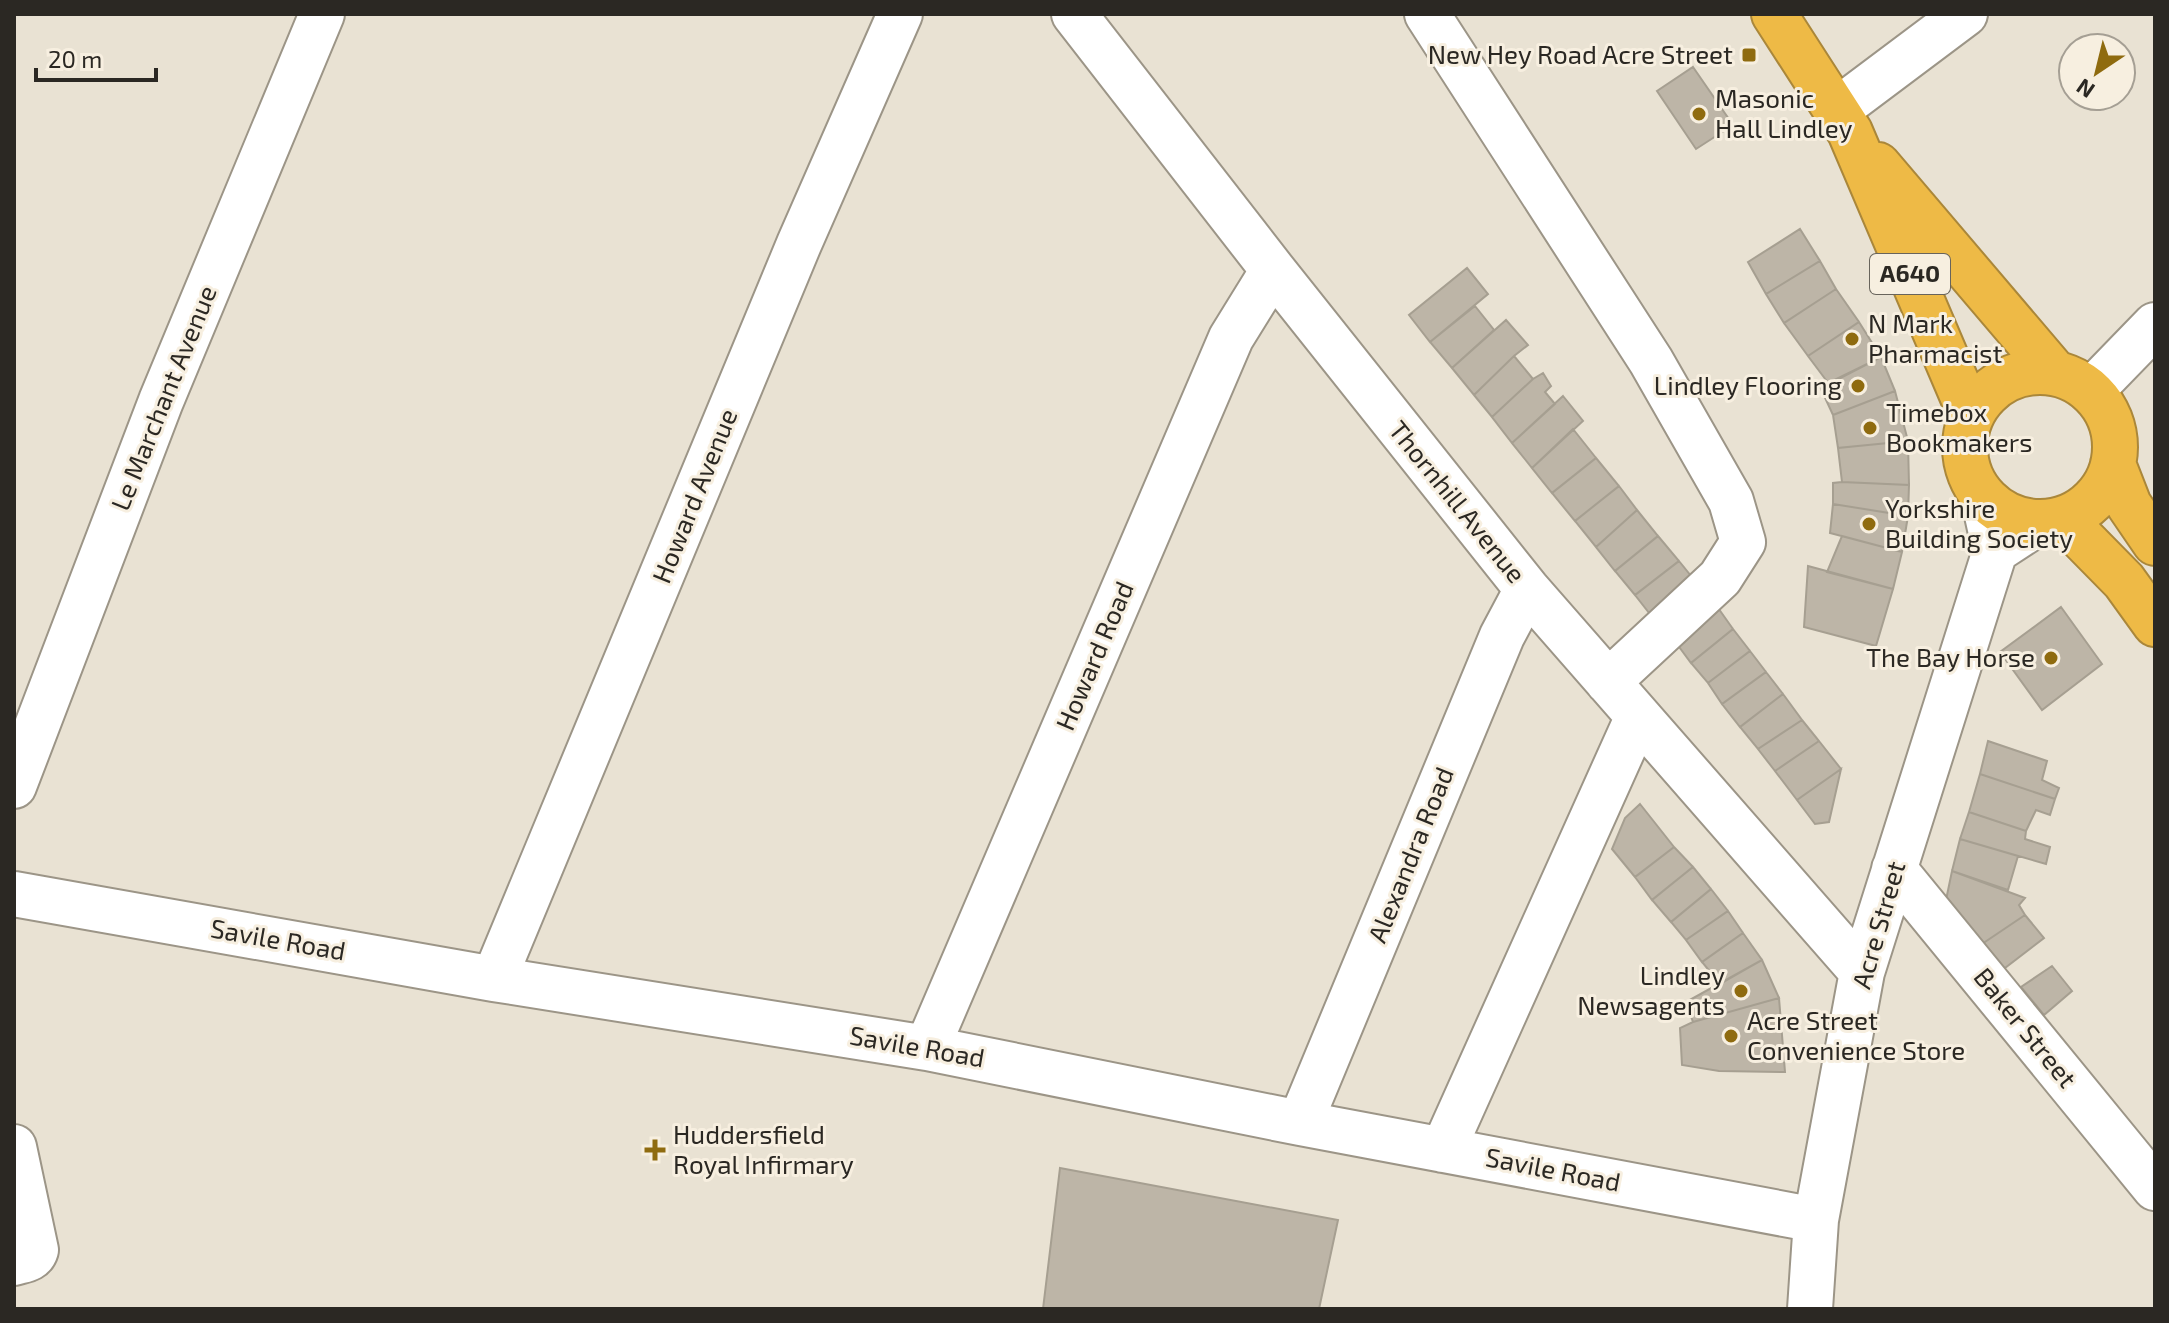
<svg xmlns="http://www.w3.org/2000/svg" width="2169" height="1323" font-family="'Exo 2',sans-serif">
	<rect width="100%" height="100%" fill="#e9e2d3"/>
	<path fill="#bdb5a7" stroke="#a69f91" stroke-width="2" d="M1693,67L1733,125L1696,149L1657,91Z
		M1800,229L1820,261L1766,294L1748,262Z
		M1820,261L1836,289L1784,323L1766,294Z
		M1467,268L1488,294L1430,342L1409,315Z
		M1836,289L1859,322L1808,356L1784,323Z
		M1475,306L1494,330L1452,368L1430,342Z
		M1506,320L1528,345L1514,356L1474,395L1452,368Z
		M1859,322L1881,357L1829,384L1808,356Z
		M1514,356L1533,379L1492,417L1474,395Z
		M1881,357L1895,391L1833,415L1820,387Z
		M1543,373L1551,386L1545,392L1555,404L1512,443L1492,417L1533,379Z
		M1895,391L1908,441L1838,448L1833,415Z
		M1563,396L1583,421L1532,468L1512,443Z
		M1573,429L1596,458L1552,493L1532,468Z
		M1908,441L1909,485L1842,482L1838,448Z
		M1596,458L1619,486L1575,521L1552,493Z
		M1842,482L1909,485L1908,516L1833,504V483Z
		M1619,486L1637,510L1596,547L1575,521Z
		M1833,504L1908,516L1902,552L1830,533Z
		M1637,510L1658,536L1615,571L1596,547Z
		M1658,536L1679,561L1635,595L1615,571Z
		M1842,536L1902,552L1893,589L1827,572Z
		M1679,561L1699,586L1657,623L1635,595Z
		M1808,566L1893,589L1876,646L1804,627Z
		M1716,605L1733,629L1691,663L1674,640Z
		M2061,607L2102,664L2042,710L2000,652Z
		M1733,629L1750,651L1708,683L1691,663Z
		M1750,651L1766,672L1722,704L1708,683Z
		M1766,672L1783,694L1740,727L1722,704Z
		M1783,694L1802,720L1758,749L1740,727Z
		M1802,720L1819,741L1775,771L1758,749Z
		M1819,741L1841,769L1797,800L1775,771Z
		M1988,741L2047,761L2042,780L2059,788L2055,799L1980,774Z
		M1841,769L1829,822L1815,824L1797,800Z
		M1980,774L2055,799L2050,815L2036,810L2026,831L1969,812Z
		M1640,804L1674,847L1635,877L1612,849L1625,818Z
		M1969,812L2026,831L2025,839L2050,847L2046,864L1960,839Z
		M1960,839L2018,856L2008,890L1952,871Z
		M1674,847L1693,867L1652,900L1635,877Z
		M1693,867L1711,889L1671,922L1652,900Z
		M1952,871L2025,898L2019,905L2025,915L1982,944L1946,900Z
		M1711,889L1728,911L1686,940L1671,922Z
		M1728,911L1743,933L1702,962L1686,940Z
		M2025,915L2044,938L2001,971L1982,944Z
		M1743,933L1762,960L1720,984L1702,962Z
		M1762,960L1779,998L1693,1022L1686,1002Z
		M2052,966L2072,991L2044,1015L2021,987Z
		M1779,998L1785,1072L1719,1071L1682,1065L1680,1028L1693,1022Z
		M1060,1168L1338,1220L1319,1309H1043Z"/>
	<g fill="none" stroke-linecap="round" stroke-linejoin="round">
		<g stroke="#9c9587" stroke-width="48">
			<path id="minor" d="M1074,14L1273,270L1527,589L1862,972
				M1427,14L1651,361L1731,501L1743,542L1720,578L1608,682
				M1837,110L1965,14
				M2091,391L2155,325
				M1995,551L2038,523
				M14,786L161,401L322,14
				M1894,869L2155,1188
				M14,894L494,979L927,1048L1300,1123L1816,1220
				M494,979L799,244L900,14
				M927,1048L1231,338L1273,270
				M1300,1123L1502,636L1527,589
				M14,1147L36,1250C33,1260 24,1260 14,1263
				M1443,1150L1638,716
				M1810,1309L1816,1220L1862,972L1995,551L1983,497"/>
		</g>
		<g stroke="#aa873a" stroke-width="48">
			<path id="highway" d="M1774,14L1850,132L1971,416
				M1878,165L2055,373
				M1965 447a75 75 0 1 1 150 0a75 75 0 1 1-150 0Z
				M2113,464L2129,505L2155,543
				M2064,520L2124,581L2155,624"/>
		</g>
		<use href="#minor" stroke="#fff" stroke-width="44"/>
		<use href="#highway" stroke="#eeba46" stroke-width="44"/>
	</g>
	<g fill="#8f6b0f" stroke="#f7efe0" stroke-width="3">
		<rect x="1741" y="47" width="16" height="16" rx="4"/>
		<circle cx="1699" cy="114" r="8"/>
		<circle cx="1852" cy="339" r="8"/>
		<circle cx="1858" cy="386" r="8"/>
		<circle cx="1870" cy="428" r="8"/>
		<circle cx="1869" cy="524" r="8"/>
		<circle cx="2051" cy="658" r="8"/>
		<circle cx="1741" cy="991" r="8"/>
		<circle cx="1731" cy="1036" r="8"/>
		<path d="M651 1138h8v8h8v8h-8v8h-8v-8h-8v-8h8z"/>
	</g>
	<g text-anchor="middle" stroke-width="6" stroke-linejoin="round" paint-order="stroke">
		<rect fill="#f7efe0" stroke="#68645c" stroke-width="2" x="1870" y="254" width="80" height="40" rx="6"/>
		<g font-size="24" font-weight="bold" fill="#2b2823">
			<text x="1910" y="282">A640</text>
		</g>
		<g font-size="26" fill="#2b2823" stroke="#f7efe0" text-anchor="start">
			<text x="1733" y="64" text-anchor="end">New Hey Road Acre Street</text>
			<text x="1715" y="108">Masonic<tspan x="1715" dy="30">Hall Lindley</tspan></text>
			<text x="1868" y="333">N Mark<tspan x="1868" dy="30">Pharmacist</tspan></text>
			<text x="1842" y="395" text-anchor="end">Lindley Flooring</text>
			<text x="1886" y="422">Timebox<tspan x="1886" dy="30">Bookmakers</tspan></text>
			<text x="1885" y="518">Yorkshire<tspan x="1885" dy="30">Building Society</tspan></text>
			<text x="2035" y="667" text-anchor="end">The Bay Horse</text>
			<text x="1725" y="985" text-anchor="end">Lindley<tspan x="1725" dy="30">Newsagents</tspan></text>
			<text x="1747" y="1030">Acre Street<tspan x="1747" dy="30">Convenience Store</tspan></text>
			<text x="673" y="1144">Huddersfield<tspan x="673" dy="30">Royal Infirmary</tspan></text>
		</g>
		<g font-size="26" fill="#2b2823" stroke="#f7efe0">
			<text transform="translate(164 398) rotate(-68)" y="9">Le Marchant Avenue</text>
			<text transform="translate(695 496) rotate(-68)" y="9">Howard Avenue</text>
			<text transform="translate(1457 502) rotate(51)" y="9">Thornhill Avenue</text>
			<text transform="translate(1095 656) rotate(-67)" y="9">Howard Road</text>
			<text transform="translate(1411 855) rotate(-68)" y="9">Alexandra Road</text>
			<text transform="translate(1879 925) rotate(-74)" y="9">Acre Street</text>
			<text transform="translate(278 940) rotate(10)" y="9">Savile Road</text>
			<text transform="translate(2025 1028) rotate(51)" y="9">Baker Street</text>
			<text transform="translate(917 1047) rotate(10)" y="9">Savile Road</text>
			<text transform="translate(1553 1170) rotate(11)" y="9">Savile Road</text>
		</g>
	</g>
	<rect width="2169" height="1323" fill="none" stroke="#2b2823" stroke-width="32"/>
	<g transform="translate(2097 72) rotate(215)"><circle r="38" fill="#f7efe0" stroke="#a59f94" stroke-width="2"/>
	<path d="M0-6L14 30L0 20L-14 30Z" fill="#8f6b0f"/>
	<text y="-12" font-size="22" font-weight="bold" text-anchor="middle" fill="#2b2823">N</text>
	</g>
	<path d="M36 68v12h120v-12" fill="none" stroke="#2b2823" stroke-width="4"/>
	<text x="48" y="68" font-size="24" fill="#2b2823" stroke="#f7efe0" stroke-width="6" paint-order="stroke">20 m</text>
</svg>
